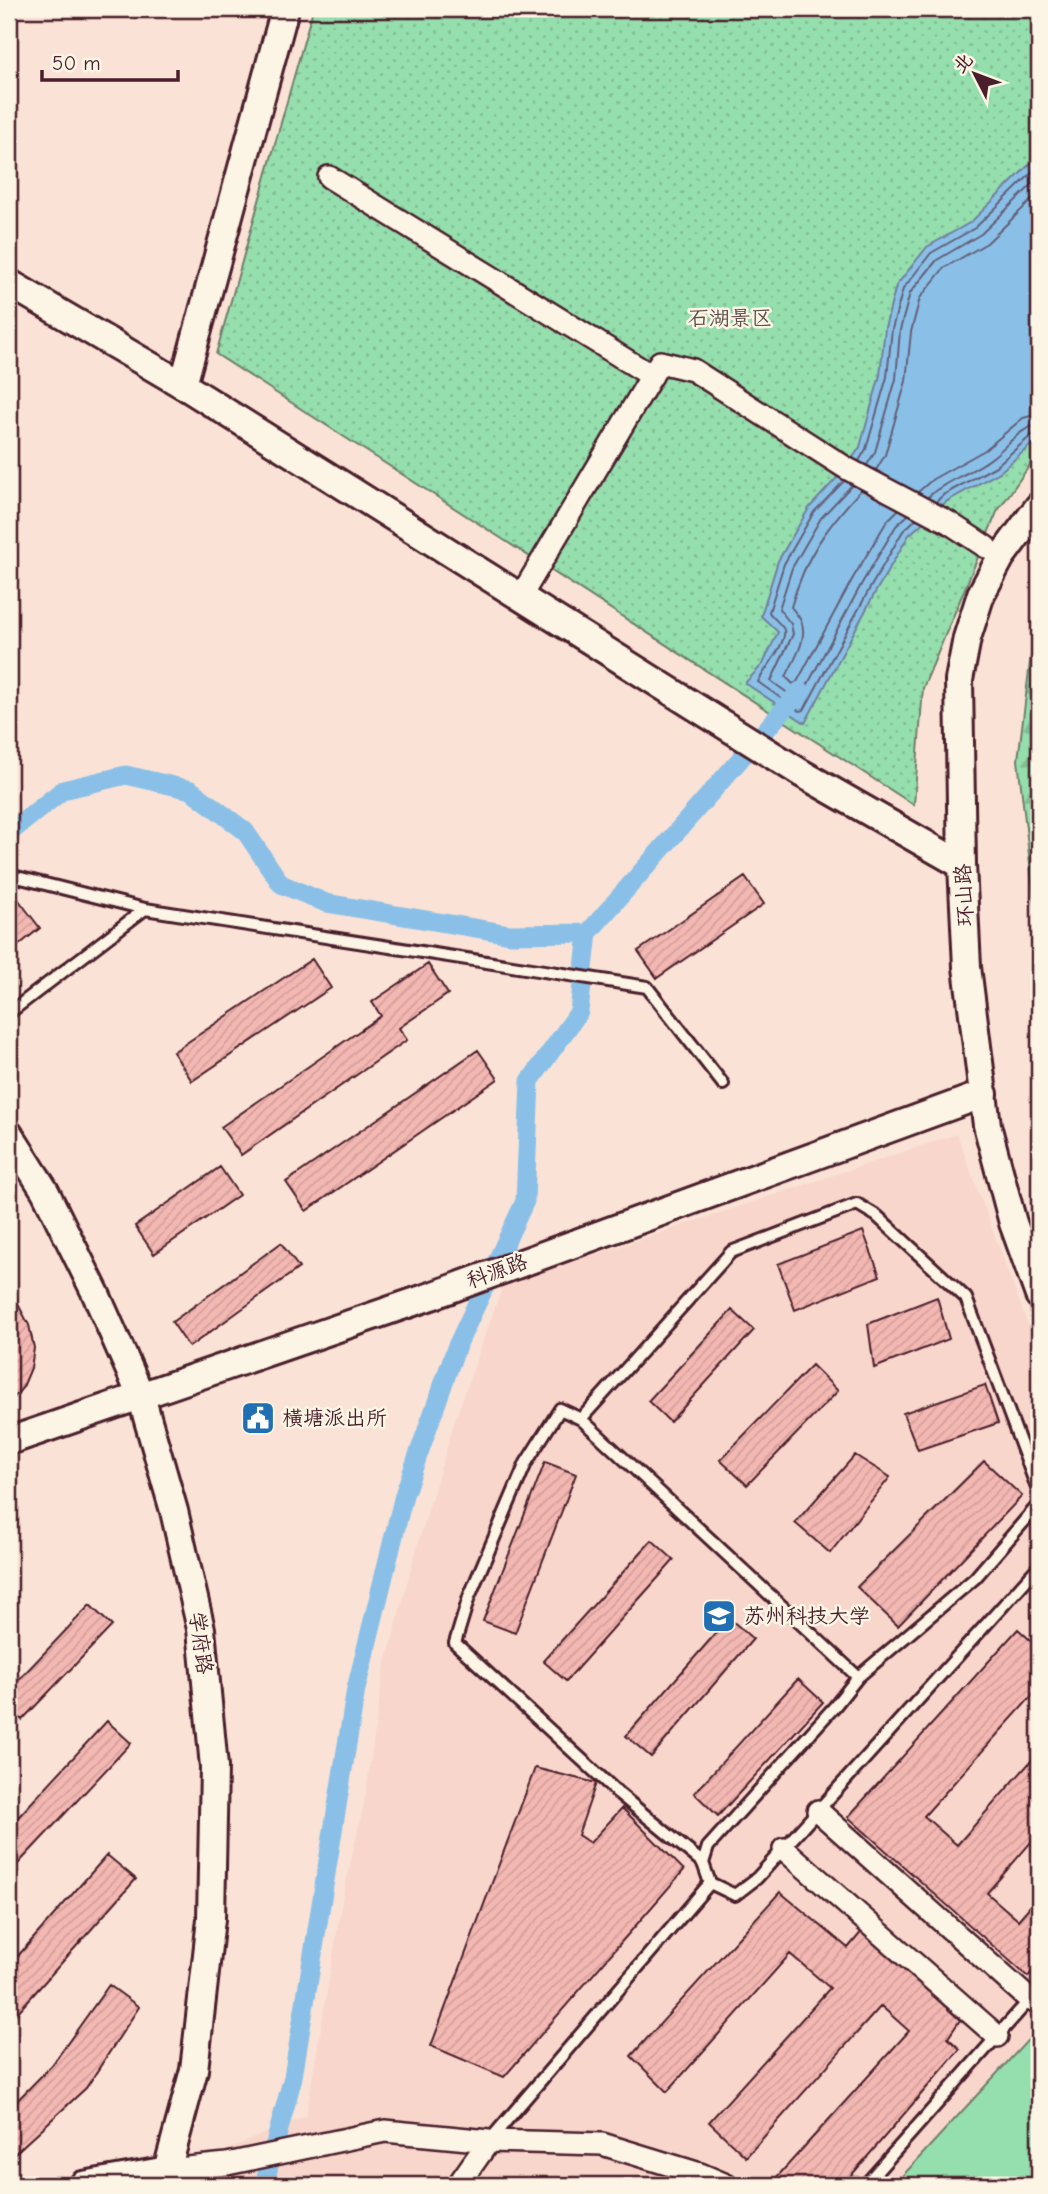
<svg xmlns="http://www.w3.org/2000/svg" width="1048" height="2194" font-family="'Comic Neue','LXGW WenKai TC',sans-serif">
	<defs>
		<pattern id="forest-firs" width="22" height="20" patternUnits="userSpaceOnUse" patternTransform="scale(1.75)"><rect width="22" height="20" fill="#95dead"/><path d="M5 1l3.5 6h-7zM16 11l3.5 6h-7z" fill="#82be95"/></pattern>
		<pattern id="park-dots" width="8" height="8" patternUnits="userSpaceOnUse" patternTransform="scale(1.75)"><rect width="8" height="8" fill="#95dead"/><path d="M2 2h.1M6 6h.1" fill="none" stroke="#82be95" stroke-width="1.8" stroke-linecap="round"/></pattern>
		<pattern id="building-hatch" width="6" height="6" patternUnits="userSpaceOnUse" patternTransform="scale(1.75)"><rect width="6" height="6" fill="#f4b8b3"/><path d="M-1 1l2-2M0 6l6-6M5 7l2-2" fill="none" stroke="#d39e9a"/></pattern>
	</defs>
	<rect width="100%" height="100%" fill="#fae3d6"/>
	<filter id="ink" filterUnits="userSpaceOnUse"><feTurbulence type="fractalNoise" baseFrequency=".0143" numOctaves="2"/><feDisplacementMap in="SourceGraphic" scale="14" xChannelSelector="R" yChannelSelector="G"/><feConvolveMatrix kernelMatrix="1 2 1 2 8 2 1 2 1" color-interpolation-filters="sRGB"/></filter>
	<g filter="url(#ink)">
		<path fill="#f8d6cc" d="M957,1134L1039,1355V2185H143L306,2116L343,1896L365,1798L383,1675L414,1557L456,1417L503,1285Z"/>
		<path fill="#95dead" stroke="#707e6c" stroke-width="2" d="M1039,2028V2185H894Z"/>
		<path fill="url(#forest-firs)" stroke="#707e6c" stroke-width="2" d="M1039,636V941L1018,760L1032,646Z"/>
		<path fill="url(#park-dots)" stroke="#707e6c" stroke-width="2" d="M313,9H1039V452L997,512L923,688L914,805L216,354Z"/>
		<path fill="#8ac0e8" stroke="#70809c" stroke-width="2" d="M1039,155V438L1000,472L947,501L909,535L876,591L805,723L745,683L763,664L778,632L761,616L778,561L809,508L846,468L860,447L880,375L885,328L896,286L927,247L971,222Z"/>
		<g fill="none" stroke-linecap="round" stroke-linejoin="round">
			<path stroke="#645f77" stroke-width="2" d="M859,461L866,449L887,377L892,329L903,289L931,253L975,228L1039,166
				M867,465L875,452L896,379L900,330L910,293L937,260L981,234L1039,178
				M876,470L885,455L906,381L911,332L920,298L944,268L987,243L1039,193
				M844,481L814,512L784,564L769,612C772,618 782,624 784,630C787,644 763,671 758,682L799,711L804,710L870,588L903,531L916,519
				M852,485L821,518L792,568L779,609L791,624L793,634L771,681L796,699L801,697L862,583L896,526L908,515
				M861,490C825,529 806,555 791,607C794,611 799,616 801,621C809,639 793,661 786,677L793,684L797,682L853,578L887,521L898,510
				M918,492L933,479L985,450L1023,418L1039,414
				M928,497C947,479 974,473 994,456C1007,446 1022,426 1039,425
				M936,502L943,495L996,466L1032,435L1039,433"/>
			<path stroke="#8ac0e8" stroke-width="19" d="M9,833L63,790L126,775L191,790L245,831L281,884L326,903L510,934L588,933
				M264,2185L293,2077L356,1689L404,1495L456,1348L525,1201L530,1081L579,1012L588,933L800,691"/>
		</g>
		<path fill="url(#building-hatch)" stroke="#4a1f2b" stroke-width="2" d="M745,877L764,904L657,978L638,951Z
			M18,899L40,928L9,953V906Z
			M312,959L331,988L192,1081L173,1052Z
			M428,964L448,994L399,1028L407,1040L241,1155L221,1127L381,1016L372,1002Z
			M478,1050L498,1079L306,1211L286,1182Z
			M220,1167L239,1195L154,1254L135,1226Z
			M863,1231L880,1276L795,1310L778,1264Z
			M281,1243L299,1268L189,1347L172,1322Z
			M9,1287L29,1325L34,1348L31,1368L23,1387L13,1399L9,1401Z
			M937,1297L949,1339L874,1368L868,1324Z
			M732,1310L754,1330L670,1422L648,1401Z
			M812,1365L838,1391L747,1485L720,1460Z
			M985,1385L998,1423L918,1450L903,1413Z
			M855,1455L890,1477L830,1553L795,1523Z
			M984,1461L1022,1496L898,1626L857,1587Z
			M545,1462L576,1474L515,1633L483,1621Z
			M652,1540L674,1560L566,1681L543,1661Z
			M90,1605L112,1626L22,1720L9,1707V1690Z
			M729,1618L753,1639L651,1757L626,1736Z
			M1018,1629L1039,1648V1688L924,1816L957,1845L1039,1752V1833L987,1893L1018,1920L1039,1896V1964L1028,1977L848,1817Z
			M798,1679L823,1702L718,1816L694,1793Z
			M107,1721L131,1743L16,1866L9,1859V1827Z
			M535,1768L596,1783L578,1835L590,1843L622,1808L684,1870L504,2077L431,2046Z
			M107,1855L136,1879L9,2022V1966Z
			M780,1892L848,1948L863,1930L960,2020L948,2038L960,2049L843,2185H784L776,2178L909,2031L881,2006L746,2157L709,2122L830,1988L790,1954L667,2092L631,2056Z
			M109,1985L139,2007L86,2088L11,2157L9,2109L52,2065Z"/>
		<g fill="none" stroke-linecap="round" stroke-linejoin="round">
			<g stroke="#4a1f2b" stroke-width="16">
				<path id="service" d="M9,875L145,909
					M9,1013L145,909L647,987L723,1084
					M581,1419L731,1252L857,1204L877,1216L966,1298L1039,1493
					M1039,1504L975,1578L858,1677L835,1706L708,1847L703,1863L710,1883L735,1895L757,1878L1039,1566
					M703,1863L618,1793L455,1643L469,1597L526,1463L560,1409L581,1419L858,1677
					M489,2141L710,1883
					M865,2185L1039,1989"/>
			</g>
			<g stroke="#4a1f2b" stroke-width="26">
				<path id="minor" d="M329,177L652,376
					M521,596L660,362L693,370L846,468L948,522L986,547
					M818,1811L1030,2000
					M784,1849L997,2036
					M168,2170L227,2164L385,2131L489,2141L602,2144L700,2174L726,2185
					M458,2185L489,2141"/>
			</g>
			<g stroke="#4a1f2b" stroke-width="32">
				<path id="tertiary" d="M9,283L183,385L801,773L962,865
					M183,385L285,9
					M1039,506L1001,557L981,594L967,638L959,680L962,865L967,967L987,1125L1013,1223L1039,1295
					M9,1134L45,1191L95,1292L141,1396L174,1511L201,1629L214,1767L211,1919L194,2070L163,2185
					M9,1441L434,1295L984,1094
					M83,2185L168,2170"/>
			</g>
			<use href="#service" stroke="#fcf5e5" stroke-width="10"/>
			<use href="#minor" stroke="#fcf5e5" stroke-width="21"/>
			<use href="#tertiary" stroke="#fcf5e5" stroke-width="26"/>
		</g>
	</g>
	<defs>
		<g id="civic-square" transform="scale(1.75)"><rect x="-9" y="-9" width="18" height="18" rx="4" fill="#1f6fb2" stroke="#fcf5e5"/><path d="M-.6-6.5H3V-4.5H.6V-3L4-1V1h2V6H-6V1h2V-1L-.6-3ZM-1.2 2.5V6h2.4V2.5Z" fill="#fff"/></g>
		<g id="university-square" transform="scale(1.75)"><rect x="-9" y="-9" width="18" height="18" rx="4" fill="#1f6fb2" stroke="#fcf5e5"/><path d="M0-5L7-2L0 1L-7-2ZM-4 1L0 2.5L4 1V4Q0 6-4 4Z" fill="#fff"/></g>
	</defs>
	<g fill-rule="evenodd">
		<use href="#civic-square" x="258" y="1418"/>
		<use href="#university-square" x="719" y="1616"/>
	</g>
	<g text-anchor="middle" stroke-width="5" stroke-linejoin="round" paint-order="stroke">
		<g font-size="21" fill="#5d4f4c" stroke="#fcf5e5">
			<text x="730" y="325">石湖景区</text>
		</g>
		<g font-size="21" fill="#4a1f2b" stroke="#fcf5e5">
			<text transform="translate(964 895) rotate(-93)" y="7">环山路</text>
			<text transform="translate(497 1271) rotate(-20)" y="7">科源路</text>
			<text transform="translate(201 1643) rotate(82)" y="7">学府路</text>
		</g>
		<g font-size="21" fill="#4a1f2b" stroke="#fcf5e5" text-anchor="start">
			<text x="282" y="1425">横塘派出所</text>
			<text x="744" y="1623">苏州科技大学</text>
		</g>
	</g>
	<rect width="1048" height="2194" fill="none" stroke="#fcf5e5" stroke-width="35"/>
	<rect x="18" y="18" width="1013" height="2159" fill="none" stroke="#4a1f2b" stroke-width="2.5" filter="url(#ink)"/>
	<g transform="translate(975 74) rotate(312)" stroke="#fcf5e5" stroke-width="5" paint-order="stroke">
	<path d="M0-5L12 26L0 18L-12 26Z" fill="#4a1f2b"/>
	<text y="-10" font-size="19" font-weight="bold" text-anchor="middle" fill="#4a1f2b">北</text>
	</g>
	<path d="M42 70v10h136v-10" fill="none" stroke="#4a1f2b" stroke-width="3.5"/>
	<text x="52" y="70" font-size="21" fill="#4a1f2b" stroke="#fcf5e5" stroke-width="5" paint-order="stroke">50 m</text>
</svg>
